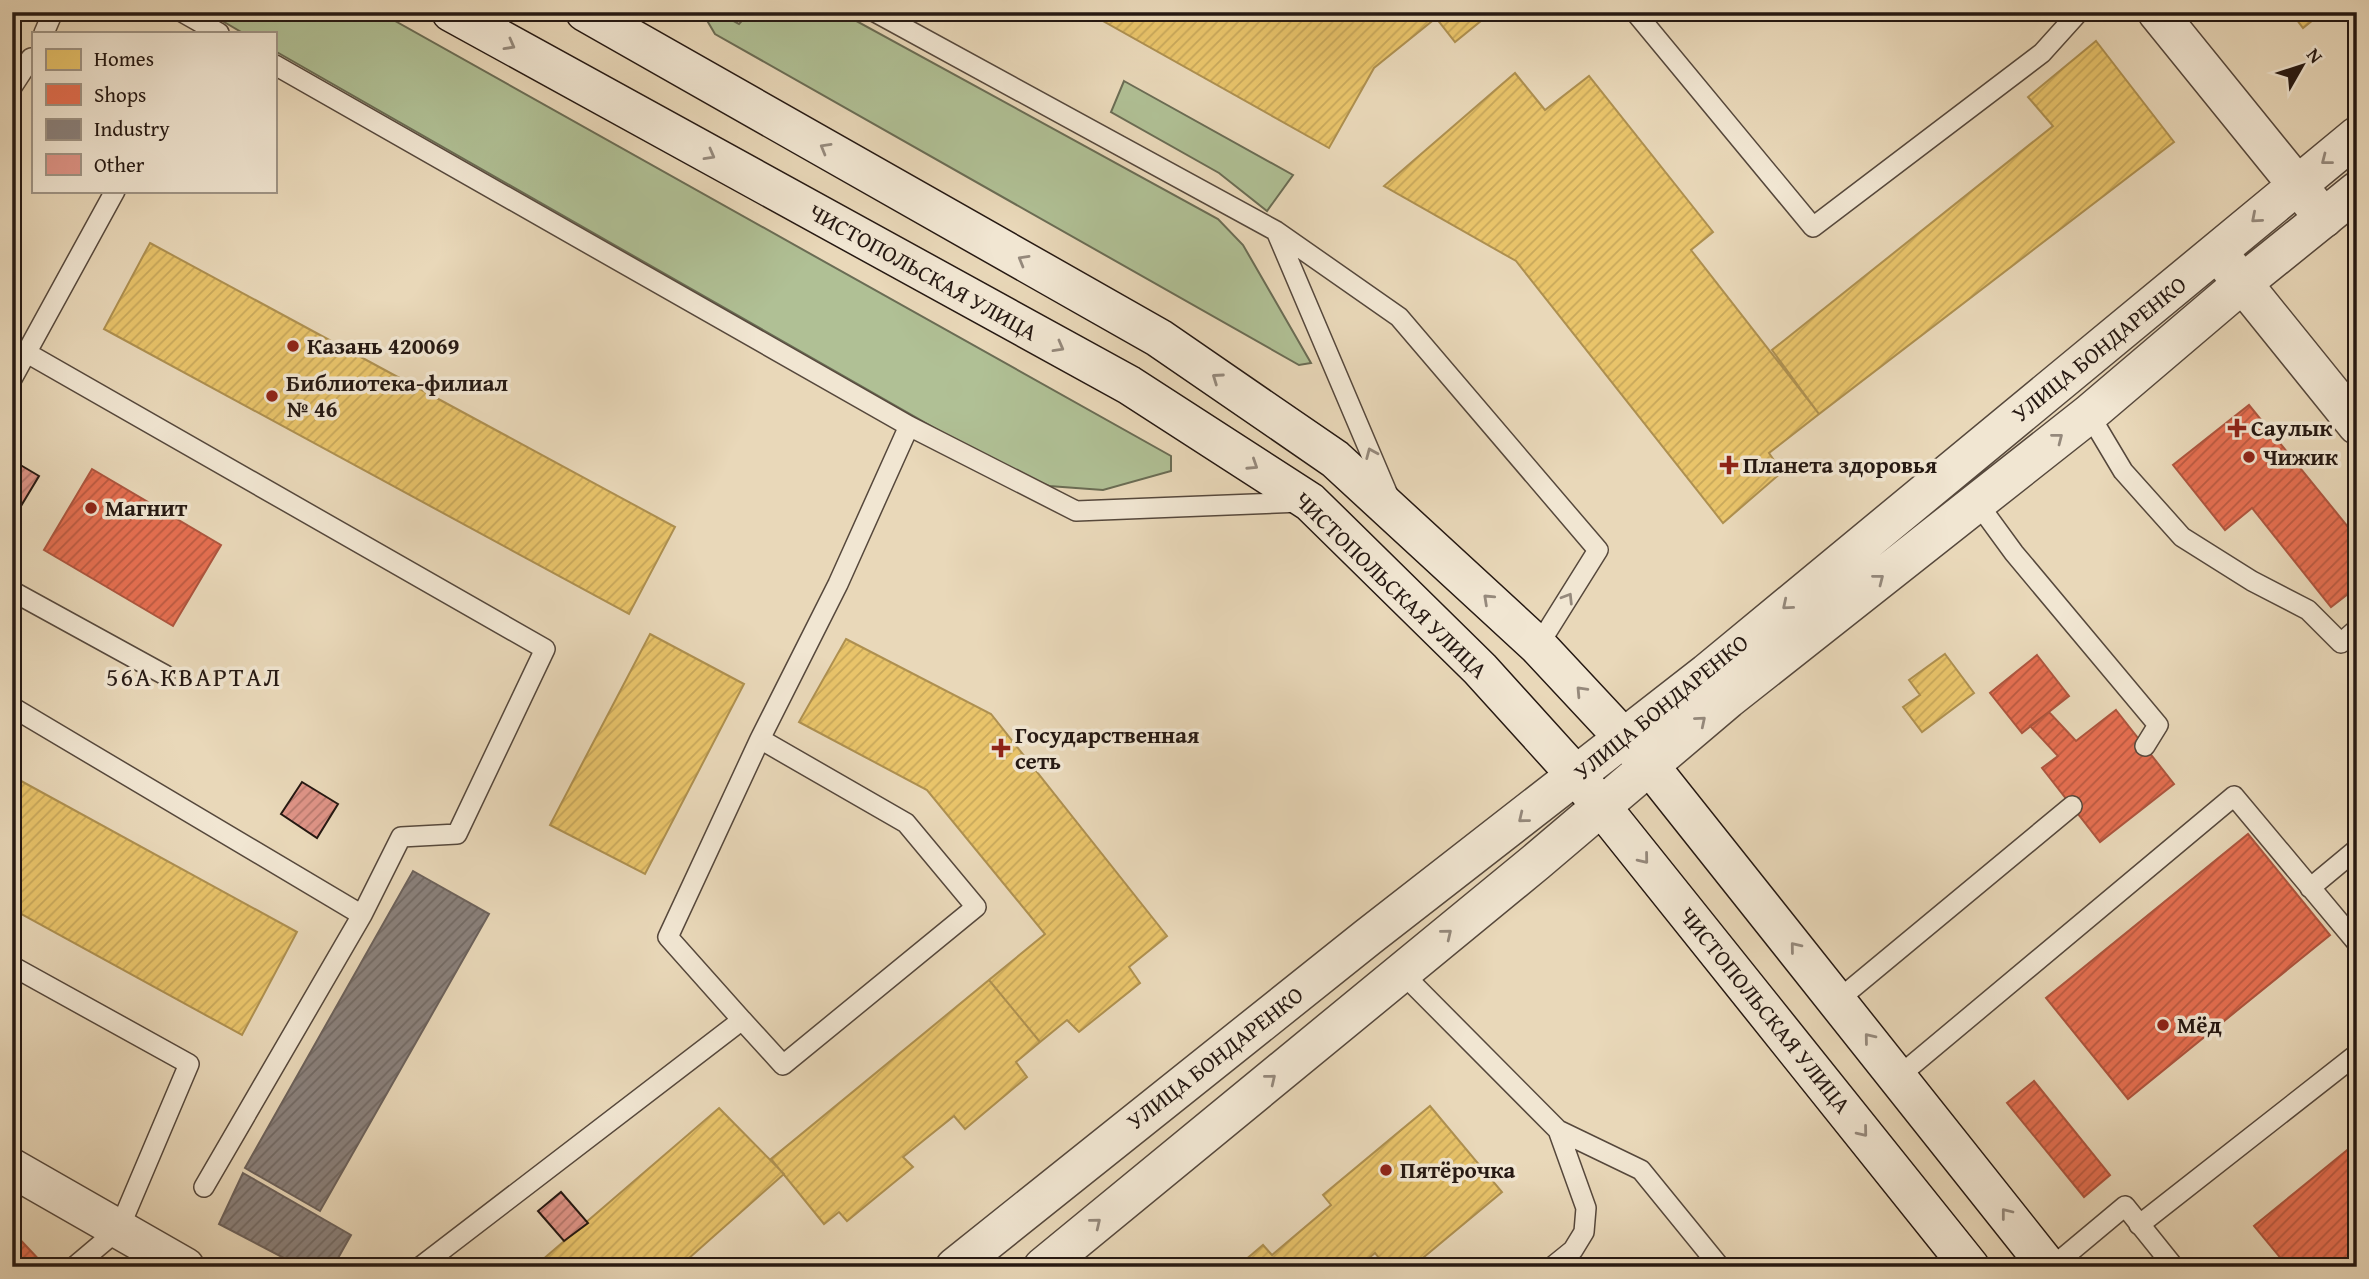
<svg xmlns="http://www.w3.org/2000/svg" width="2369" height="1279" font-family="'Gentium Book Plus',serif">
	<defs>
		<pattern id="homes-hatch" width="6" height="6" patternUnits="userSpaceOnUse" patternTransform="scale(1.75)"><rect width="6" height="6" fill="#e9c46a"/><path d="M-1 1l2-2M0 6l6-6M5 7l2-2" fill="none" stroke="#c8a85b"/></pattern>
		<pattern id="shops-hatch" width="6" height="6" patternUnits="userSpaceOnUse" patternTransform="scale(1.75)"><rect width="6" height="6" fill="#e76f51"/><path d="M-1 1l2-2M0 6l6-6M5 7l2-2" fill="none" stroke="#bb5a42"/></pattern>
		<pattern id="industry-hatch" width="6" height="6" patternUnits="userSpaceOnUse" patternTransform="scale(1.75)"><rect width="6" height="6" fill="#8a817c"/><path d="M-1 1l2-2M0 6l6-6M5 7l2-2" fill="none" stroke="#716964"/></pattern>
		<pattern id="building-hatch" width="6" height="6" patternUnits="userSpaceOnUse" patternTransform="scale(1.75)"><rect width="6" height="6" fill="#df9487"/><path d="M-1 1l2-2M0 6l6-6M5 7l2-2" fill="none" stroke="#b5786d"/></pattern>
	</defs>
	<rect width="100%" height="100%" fill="#e9d8b9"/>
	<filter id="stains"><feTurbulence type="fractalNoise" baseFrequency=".00286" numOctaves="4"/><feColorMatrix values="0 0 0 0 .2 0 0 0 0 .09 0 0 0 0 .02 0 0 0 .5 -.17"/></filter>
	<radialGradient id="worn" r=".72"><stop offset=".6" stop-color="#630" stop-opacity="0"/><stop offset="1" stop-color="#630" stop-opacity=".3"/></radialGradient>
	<path fill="#b0c095" stroke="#6a6c54" stroke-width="2" d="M207,12H379L1171,456V471L1103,490L1049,486L994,462L275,51V33H243Z
		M702,12H717L739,24L750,12H840L1218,219L1243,245L1311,363L1299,365L715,34Z
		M1124,81L1293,175L1267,211L1219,173L1111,112Z"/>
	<path fill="url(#homes-hatch)" stroke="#ae9050" stroke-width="2" d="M1087,12H1492L1455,42L1436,18L1374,68L1329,148Z
		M2291,12H2323L2303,28Z
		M2096,41L2174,142L1819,414L1772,350L2053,126L2028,97Z
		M1515,73L1545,110L1589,76L1713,232L1691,250L1819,414L1769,453L1782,472L1723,523L1516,261L1384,186Z
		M150,243L675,527L629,614L104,329Z
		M650,634L744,684L645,874L550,825Z
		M846,639L991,714L1167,936L1129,967L1140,983L1079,1032L1067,1020L1040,1042L989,980L1045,934L927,790L799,722Z
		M1945,654L1974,693L1922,732L1903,707L1920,695L1909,680Z
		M12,776L297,932L242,1035L12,909Z
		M989,980L1040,1042L1016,1062L1027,1077L965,1129L954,1116L903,1157L913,1167L847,1221L839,1212L824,1224L771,1159Z
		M1430,1106L1502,1192L1412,1267H1386L1375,1253L1358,1267H1237L1263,1245L1272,1255L1331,1205L1323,1195Z
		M719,1108L784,1174L679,1267H534Z"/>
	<path fill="url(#shops-hatch)" stroke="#ad553e" stroke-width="2" d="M2249,405L2357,538V587L2331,607L2252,508L2225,530L2173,465Z
		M92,469L221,545L173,626L44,550Z
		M2037,655L2069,696L2022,733L1990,693Z
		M2116,710L2174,784L2100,842L2042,768L2058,756L2030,726L2049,712L2076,741Z
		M2248,834L2330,935L2128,1099L2046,998Z
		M2034,1081L2110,1175L2084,1197L2007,1103Z
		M2357,1142V1267H2288L2254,1226Z
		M12,1231L44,1265L43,1267H12Z"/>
	<path fill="url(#industry-hatch)" stroke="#6c625c" stroke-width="2" d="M413,871L489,914L320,1211L245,1168Z
		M243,1173L351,1235L333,1267H301L219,1224Z"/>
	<path fill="url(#building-hatch)" stroke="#251812" stroke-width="2" d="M12,460L39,476L12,521Z
		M302,782L338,804L317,838L281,814Z
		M561,1192L588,1223L564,1241L538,1211Z"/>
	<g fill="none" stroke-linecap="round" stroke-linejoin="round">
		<g stroke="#56483c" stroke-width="22">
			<path id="service" d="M182,12L219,33
				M875,12L1276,231L1399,317L1598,550L1538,646
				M1635,12L1813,227L2042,53L2079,12
				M44,33L53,12
				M275,65L909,426L1076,511L1302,502
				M12,87L31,58
				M1276,231L1389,497
				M27,353L545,649L457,834L401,837L362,915L204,1187
				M12,379L115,191
				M2089,414L2123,471L2182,537L2252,581L2308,610L2341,643L2357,629
				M1976,501L2014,553L2158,725L2145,746
				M12,591L165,675
				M12,707L362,915
				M2310,888L2357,849
				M12,966L189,1064L119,1229L74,1267
				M1401,972L1558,1130L1586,1208L1584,1232L1573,1250L1552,1267
				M1838,1000L2072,806
				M742,1020L783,1065L976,907L906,823L760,739
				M1899,1076L2234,796L2357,943
				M1558,1130L1641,1170L1720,1267
				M2139,1225L2357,1054
				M420,1267L742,1020L668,937L760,739L838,584L909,426
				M2052,1267L2125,1206L2174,1267"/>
		</g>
		<g stroke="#56483c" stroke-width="41">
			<path id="minor" d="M2157,12L2324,218
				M2223,259L2357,425
				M12,1168L185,1267"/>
		</g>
		<g stroke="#56483c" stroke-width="41">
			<path id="tertiary" d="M955,1267L1368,937L1707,673L2357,136
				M1043,1267L1536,862L1728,699L2089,414L2243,283L2357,191"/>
		</g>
		<g stroke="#251812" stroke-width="41">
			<path id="secondary" d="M451,12L1129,385L1310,502L1480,669L1576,775L1970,1267
				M585,12L1159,338L1335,459L1538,646L1649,765L2048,1267"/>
		</g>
		<use href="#service" stroke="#f1e6d2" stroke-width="19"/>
		<use href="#minor" stroke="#f1e6d2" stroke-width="38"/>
		<use href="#tertiary" stroke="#f1e6d2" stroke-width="38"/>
		<use href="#secondary" stroke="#f1e6d2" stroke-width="38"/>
	</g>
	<defs><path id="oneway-chevron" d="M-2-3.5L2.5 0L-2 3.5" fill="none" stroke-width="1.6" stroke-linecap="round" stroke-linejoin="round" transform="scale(1.75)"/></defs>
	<g stroke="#95897c">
		<use href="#oneway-chevron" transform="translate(510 45) rotate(29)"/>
		<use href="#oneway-chevron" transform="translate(825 148) rotate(-150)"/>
		<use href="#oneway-chevron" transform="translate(710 155) rotate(29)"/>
		<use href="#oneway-chevron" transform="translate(2326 160) rotate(142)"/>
		<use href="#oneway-chevron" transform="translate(2256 218) rotate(139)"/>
		<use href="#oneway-chevron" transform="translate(1023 260) rotate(-150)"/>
		<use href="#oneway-chevron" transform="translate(1059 347) rotate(29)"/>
		<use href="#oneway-chevron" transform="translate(1217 378) rotate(-145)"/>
		<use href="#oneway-chevron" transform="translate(2058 438) rotate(-38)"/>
		<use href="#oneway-chevron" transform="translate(1371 453) rotate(-113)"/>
		<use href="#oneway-chevron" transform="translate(1253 465) rotate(33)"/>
		<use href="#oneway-chevron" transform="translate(1879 579) rotate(-38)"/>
		<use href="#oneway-chevron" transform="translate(1568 598) rotate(-58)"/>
		<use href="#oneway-chevron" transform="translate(1488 599) rotate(-137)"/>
		<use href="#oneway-chevron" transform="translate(1787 605) rotate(140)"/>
		<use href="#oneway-chevron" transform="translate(1581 691) rotate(-133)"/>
		<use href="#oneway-chevron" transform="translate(1701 721) rotate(-40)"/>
		<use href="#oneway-chevron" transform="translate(1523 818) rotate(141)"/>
		<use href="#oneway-chevron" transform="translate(1644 859) rotate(51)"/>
		<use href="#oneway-chevron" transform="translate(1447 934) rotate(-39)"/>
		<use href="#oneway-chevron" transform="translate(1795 947) rotate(-129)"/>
		<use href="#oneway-chevron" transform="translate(1869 1038) rotate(-129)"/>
		<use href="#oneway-chevron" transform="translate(1271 1079) rotate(-39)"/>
		<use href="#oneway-chevron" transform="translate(1863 1132) rotate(51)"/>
		<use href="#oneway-chevron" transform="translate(2006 1213) rotate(-128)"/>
		<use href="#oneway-chevron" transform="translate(1096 1223) rotate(-39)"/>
	</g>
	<g fill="#8f2418" stroke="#f1e6d2" stroke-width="2.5">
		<circle cx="293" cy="346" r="7"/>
		<circle cx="272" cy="396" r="7"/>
		<path d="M2233.5 417.5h7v7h7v7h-7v7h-7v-7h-7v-7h7z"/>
		<circle cx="2249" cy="457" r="7"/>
		<path d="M1725.5 454.5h7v7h7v7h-7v7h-7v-7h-7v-7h7z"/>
		<circle cx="91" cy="508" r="7"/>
		<path d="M997.5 737.5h7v7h7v7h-7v7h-7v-7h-7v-7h7z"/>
		<circle cx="2163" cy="1025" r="7"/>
		<circle cx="1386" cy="1170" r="7"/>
	</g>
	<g text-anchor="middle" stroke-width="7" stroke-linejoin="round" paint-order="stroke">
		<g font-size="23" fill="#251812" stroke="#f1e6d2">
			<text transform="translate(923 272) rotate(29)" y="8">ЧИСТОПОЛЬСКАЯ УЛИЦА</text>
			<text transform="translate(2099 349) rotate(-39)" y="8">УЛИЦА БОНДАРЕНКО</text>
			<text transform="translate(1391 585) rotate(44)" y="8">ЧИСТОПОЛЬСКАЯ УЛИЦА</text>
			<text transform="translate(1661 707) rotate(-39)" y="8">УЛИЦА БОНДАРЕНКО</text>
			<text transform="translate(1765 1010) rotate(51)" y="8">ЧИСТОПОЛЬСКАЯ УЛИЦА</text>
			<text transform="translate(1215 1058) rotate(-38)" y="8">УЛИЦА БОНДАРЕНКО</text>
		</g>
		<g font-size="23" font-weight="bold" fill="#251812" stroke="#f1e6d2" text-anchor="start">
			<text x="307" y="354">Казань 420069</text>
			<text x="286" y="391">Библиотека-филиал<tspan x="286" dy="26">№ 46</tspan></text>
			<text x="2251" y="436">Саулык</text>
			<text x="2263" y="465">Чижик</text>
			<text x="1743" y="473">Планета здоровья</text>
			<text x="105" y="516">Магнит</text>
			<text x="1015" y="743">Государственная<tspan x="1015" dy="26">сеть</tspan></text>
			<text x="2177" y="1033">Мёд</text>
			<text x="1400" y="1178">Пятёрочка</text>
		</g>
		<g font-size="26" letter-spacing="2" fill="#251812" stroke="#f1e6d2">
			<text x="194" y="686">56А КВАРТАЛ</text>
		</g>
	</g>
	<rect width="2369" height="1279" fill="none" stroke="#e9d8b9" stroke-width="42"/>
	<rect x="14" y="14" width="2341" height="1251" fill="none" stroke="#251812" stroke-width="3.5"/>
	<rect x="21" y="21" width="2327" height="1237" fill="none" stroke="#251812" stroke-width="2"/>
	<rect x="32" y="32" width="245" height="161" fill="#f1e6d2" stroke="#9f9485" stroke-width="2"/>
	<rect x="46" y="49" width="35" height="21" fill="#e9c46a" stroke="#9f9485" stroke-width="2"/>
	<text x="94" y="66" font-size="21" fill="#251812">Homes</text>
	<rect x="46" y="84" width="35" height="21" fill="#e76f51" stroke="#9f9485" stroke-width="2"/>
	<text x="94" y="102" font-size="21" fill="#251812">Shops</text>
	<rect x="46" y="119" width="35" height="21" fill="#8a817c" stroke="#9f9485" stroke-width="2"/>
	<text x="94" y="136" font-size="21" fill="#251812">Industry</text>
	<rect x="46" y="154" width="35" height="21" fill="#df9487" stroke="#9f9485" stroke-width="2"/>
	<text x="94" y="172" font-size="21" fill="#251812">Other</text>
	<g transform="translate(2302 66) rotate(51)" stroke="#f1e6d2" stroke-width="5" paint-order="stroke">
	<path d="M0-5L12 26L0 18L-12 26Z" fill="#251812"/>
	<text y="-10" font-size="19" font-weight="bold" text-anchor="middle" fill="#251812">N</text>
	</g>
	<rect width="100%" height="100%" filter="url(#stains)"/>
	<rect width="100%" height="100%" fill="url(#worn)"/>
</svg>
